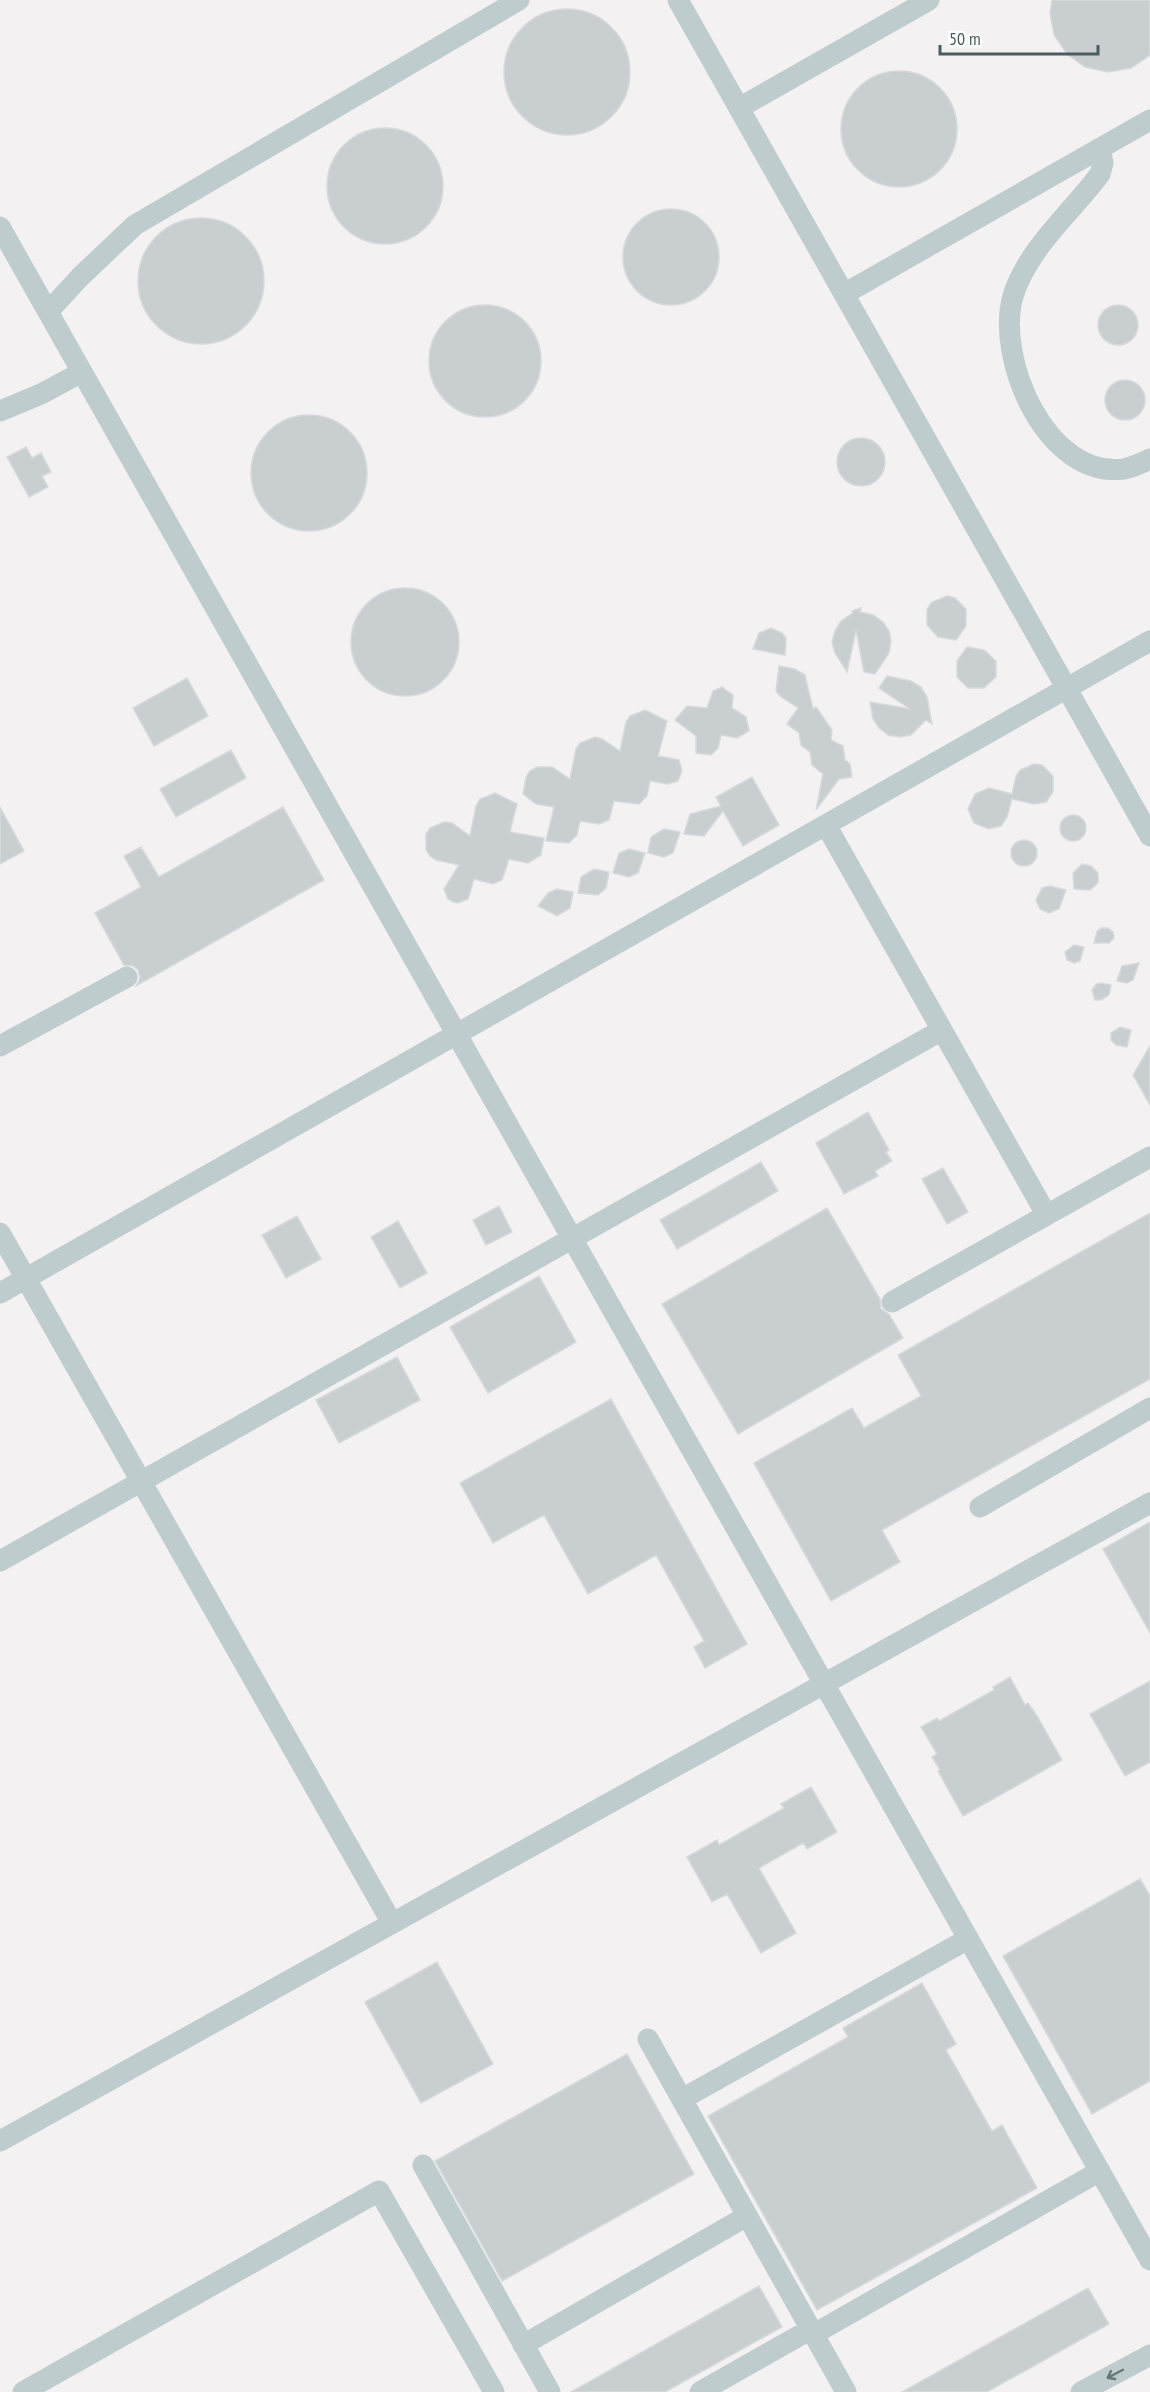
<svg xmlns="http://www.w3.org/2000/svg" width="1150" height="2392" font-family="'PT Sans Narrow',sans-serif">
	<rect width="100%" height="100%" fill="#f3f1f2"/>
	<path fill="#c9ced0" stroke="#d6dadc" stroke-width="1.5" d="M1052,0H1150V55L1131,68L1108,72L1085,67L1067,54L1054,35L1050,13Z
		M504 72a63 63 0 1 1 126 0a63 63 0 1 1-126 0Z
		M841 129a58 58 0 1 1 116 0a58 58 0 1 1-116 0Z
		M327 186a58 58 0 1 1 116 0a58 58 0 1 1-116 0Z
		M623 257a48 48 0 1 1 96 0a48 48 0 1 1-96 0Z
		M138 281a63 63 0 1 1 126 0a63 63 0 1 1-126 0Z
		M429 361a56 56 0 1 1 112 0a56 56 0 1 1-112 0Z
		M1098 325a20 20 0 1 1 40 0a20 20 0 1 1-40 0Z
		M1105 400a20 20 0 1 1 40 0a20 20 0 1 1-40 0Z
		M251 473a58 58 0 1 1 116 0a58 58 0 1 1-116 0Z
		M837 462a24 24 0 1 1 48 0a24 24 0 1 1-48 0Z
		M26,447L32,458L41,453L51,472L42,476L48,487L29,497L7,457Z
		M351 642a54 54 0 1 1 108 0a54 54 0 1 1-108 0Z
		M947,596L955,598L966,609V626L956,640L938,637L927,625V609L932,602Z
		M861,608L860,612L873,615L883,622L889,631L891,642L889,653L875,674L864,672L856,630L847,672L835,653L832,642L835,631L841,621L853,613L852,611Z
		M771,628L782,633L786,638L785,655L753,649L759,633Z
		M967,647L984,650L996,661V677L984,688H968L957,677V661Z
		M779,666L795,669L805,675L813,709L816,707L832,730L831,740L843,746L845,760L850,764L852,777L839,779L816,810L823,774L812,765L810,752L801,745L799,733L787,724L798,708L780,696L776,691Z
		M887,676L911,681L921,687L927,697L932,724L926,720L911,735L900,737L888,735L879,728L873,719L870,702L910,709L879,688Z
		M187,678L208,716L154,746L133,708Z
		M722,687L733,695L732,708L746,717L749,731L737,738L721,735L718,748L711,755L696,753V736L675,720L687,706L707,708L713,691Z
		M645,710L667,721L658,756L679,760L682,771L678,781L668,784L650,781L647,796L639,804L614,801L609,820L599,824L580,821L577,835L569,843L546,841L554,807L536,804L523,794L526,777L530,771L537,767H552L570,779L576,749L580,743L595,737L602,739L620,751L626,722L630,716Z
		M231,750L246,778L176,817L160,789Z
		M1034,764L1042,765L1053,776V792L1046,802L1034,804L1012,799L1007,817L1001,826L989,829L974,823L968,809L975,794L989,788L1012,794L1016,776L1020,770Z
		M752,777L779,825L743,846L723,811L704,836L684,834L690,814L721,806L716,797Z
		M495,793L517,804L510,832L544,838L541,855L528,863L509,859L502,880L493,884L474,879L468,899L458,903L453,902L448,899L444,889L459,865L436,860L430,856L426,850V834L430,828L444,822L452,823L470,836L476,806L480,799Z
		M0,807L24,851L0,864Z
		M283,807L324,880L136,986L140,978L138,970L133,966L124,965L95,913L141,887L124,856L141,847L159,877Z
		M1060 828a13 13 0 1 1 26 0a13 13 0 1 1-26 0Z
		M664,829L680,832L673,853L664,857L648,853L651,837Z
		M1011 853a13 13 0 1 1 26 0a13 13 0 1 1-26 0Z
		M629,849L645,853L638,873L629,877L613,873L619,853Z
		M1082,864L1091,866L1098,873V883L1090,890L1074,889L1073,873Z
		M594,869L609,872L606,888L598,895L578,893L581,877Z
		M1050,886L1066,890L1059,909L1049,913L1040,909L1036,900L1042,888Z
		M557,889L573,892L570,908L557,916L538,906L548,893Z
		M1101,928H1108L1113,932L1114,938L1109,943H1094L1097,932Z
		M1074,945L1084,947L1080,961L1074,963L1067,960L1065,952Z
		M1139,963L1133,980L1127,983L1117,981L1122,966Z
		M1101,983L1111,985L1109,995L1101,1000H1095L1092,990L1096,984Z
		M1120,1027L1131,1030L1127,1047L1116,1045L1111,1040V1033Z
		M1150,1046V1105L1133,1075Z
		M868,1112L889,1150L886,1152L892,1161L875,1171L878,1176L844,1194L816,1143Z
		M761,1162L778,1191L677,1249L660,1220Z
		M943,1168L968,1212L947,1224L922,1179Z
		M499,1206L512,1232L486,1245L473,1220Z
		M827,1208L880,1299L881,1309L889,1314L903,1338L738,1434L662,1304Z
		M1150,1213V1379L882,1530L900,1562L831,1601L754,1463L852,1408L864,1428L921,1396L898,1355Z
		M297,1216L321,1259L286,1278L262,1235Z
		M398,1221L427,1273L400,1288L371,1237Z
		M539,1276L576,1342L488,1393L450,1327Z
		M397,1357L420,1400L339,1443L316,1400Z
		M611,1399L747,1644L705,1668L694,1647L704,1641L656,1555L588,1594L544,1515L493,1543L460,1483Z
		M1150,1522V1633L1103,1549Z
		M1010,1677L1025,1705L1028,1703L1037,1716L1062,1760L963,1816L938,1771L940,1770L932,1757L937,1754L921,1727L937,1718L939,1721L994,1690L993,1687Z
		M1150,1681V1762L1125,1776L1090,1714Z
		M811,1787L837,1832L807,1849L803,1843L759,1868L796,1933L761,1953L727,1894L712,1902L687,1857L717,1840L719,1845L784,1808L781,1804Z
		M1140,1879L1150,1896V2081L1092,2114L1003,1956Z
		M437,1962L493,2064L421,2103L365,2002Z
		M922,1983L956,2044L946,2050L992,2131L1002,2125L1037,2188L817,2310L708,2116L848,2037L843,2028Z
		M627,2054L694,2174L502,2281L435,2161Z
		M759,2286L782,2327L665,2392H571Z
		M1088,2288L1109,2324L987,2392H902Z"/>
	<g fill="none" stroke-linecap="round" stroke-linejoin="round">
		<path stroke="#becccd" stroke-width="21" d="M678,0L1150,836
			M739,108L929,0
			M1100,148L1103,163L1100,174C1071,213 1028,248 1013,296C995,359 1047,479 1124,469C1133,467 1142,463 1150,459
			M0,227L1150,2260
			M844,294L1150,120
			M48,312L80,277L135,225L519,0
			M0,411L41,394L82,372
			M826,825L1046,1214
			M0,1046L127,977
			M0,1233L392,1923
			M0,1293L1150,641
			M892,1302L1150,1157
			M980,1507L1150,1408
			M0,1561L942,1030
			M648,2039L846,2392
			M682,2099L968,1939
			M0,2141L1150,1503
			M423,2165L550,2392
			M814,2334L1100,2171
			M523,2345L747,2216
			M23,2392L379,2191L494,2392
			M700,2392L811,2329
			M1081,2392L1150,2355"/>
	</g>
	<defs><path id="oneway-shaft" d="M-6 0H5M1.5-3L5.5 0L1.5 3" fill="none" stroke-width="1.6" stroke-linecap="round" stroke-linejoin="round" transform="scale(1.5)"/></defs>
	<use stroke="#67787a" href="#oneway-shaft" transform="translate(1115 2374) rotate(152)"/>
	<path d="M940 45v9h158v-9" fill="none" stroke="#4a5c5e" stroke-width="3"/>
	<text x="949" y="45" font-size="18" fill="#4a5c5e" stroke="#ffffff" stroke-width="4.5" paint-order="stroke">50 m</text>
</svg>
